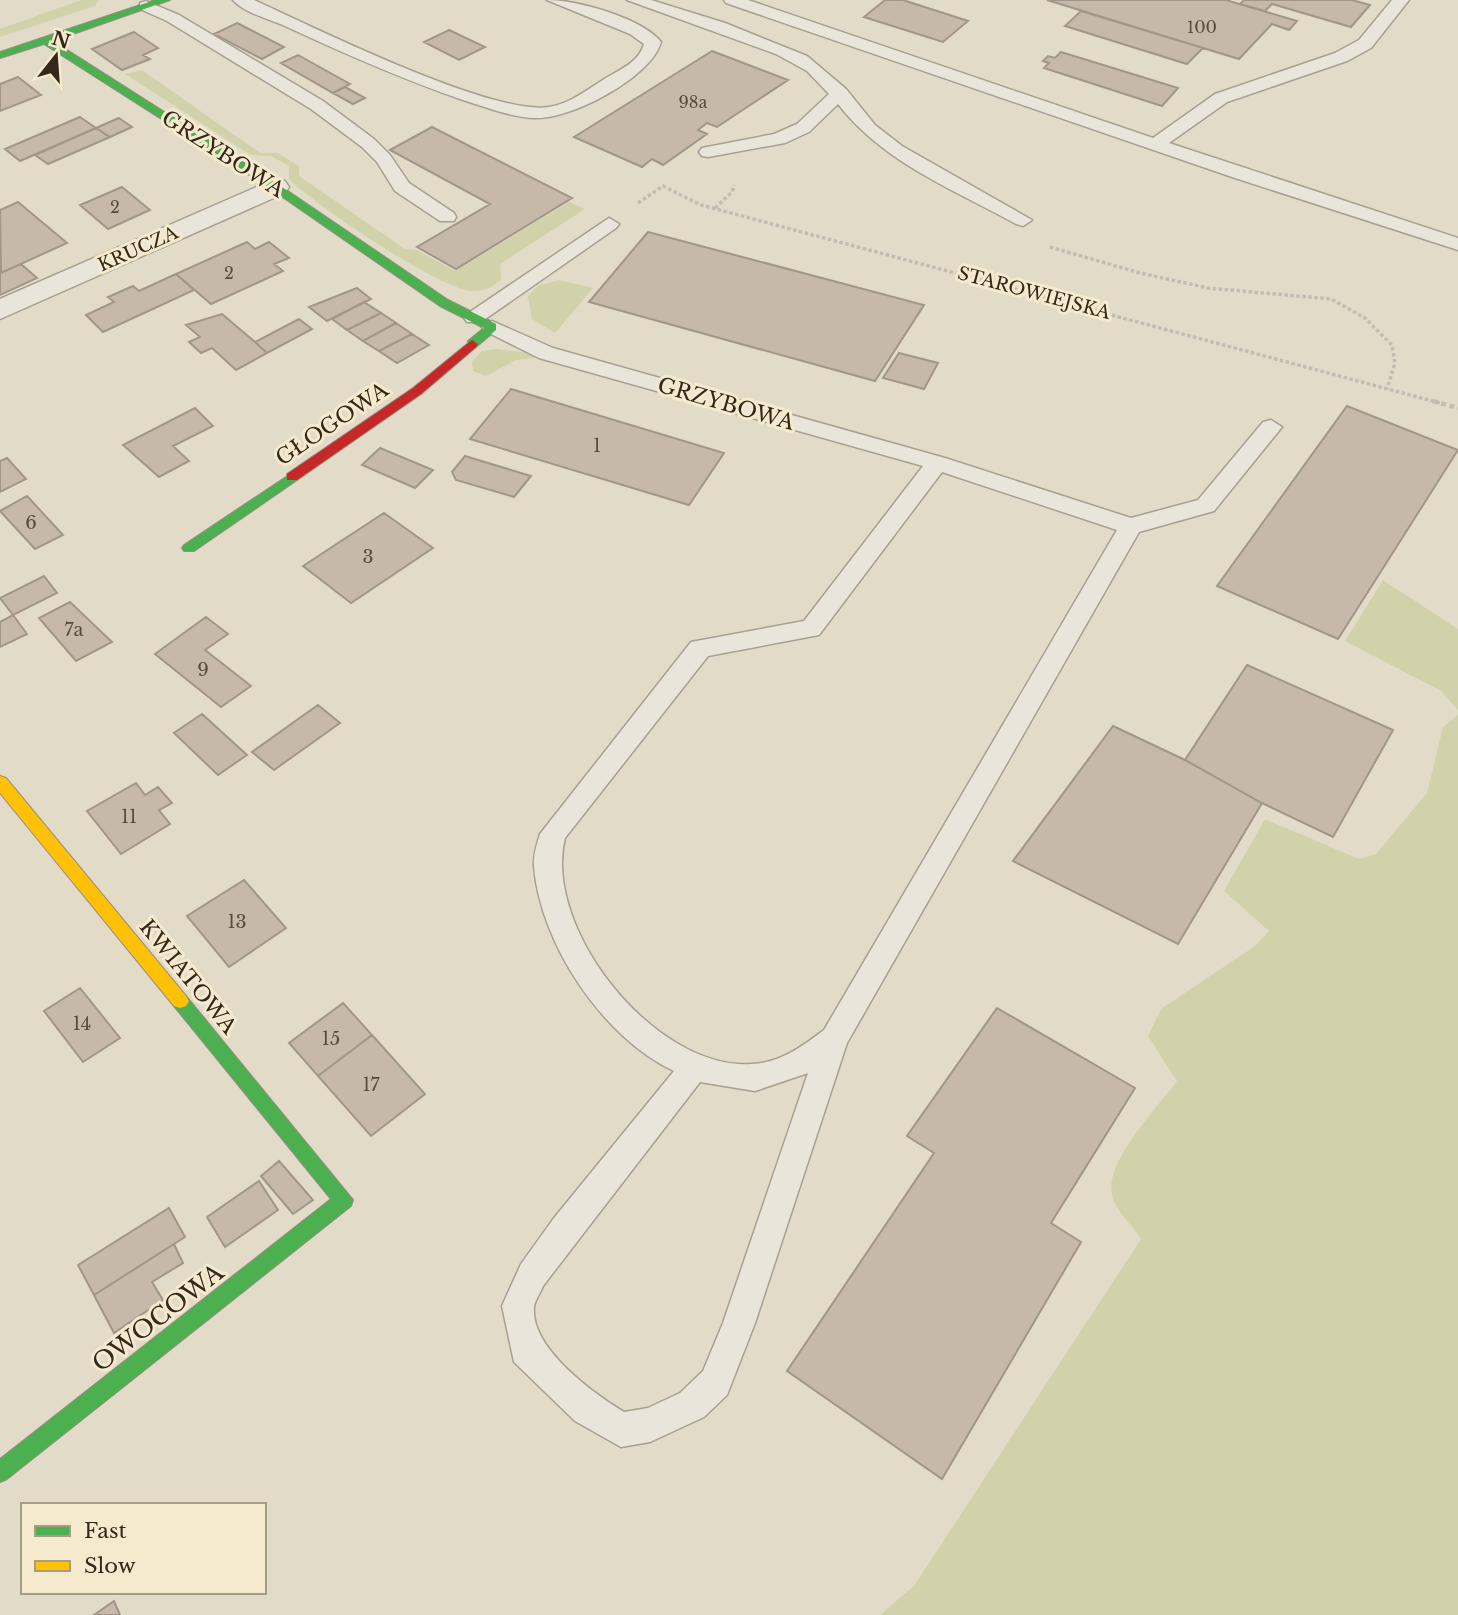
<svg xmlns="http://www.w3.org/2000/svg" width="1458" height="1615" font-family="'Libre Baskerville',serif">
	<rect width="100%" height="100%" fill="#e2dbc8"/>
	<path fill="#d1d2aa" d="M81,0H99L95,6L0,37V29Z
		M142,70L260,153H278L299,166V176L405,249L417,250L455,271L569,202L585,209L500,264L501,280C492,288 484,291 472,291C442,291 312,203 289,179V166L271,156L251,155L125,74Z
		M559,280L593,288L555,333L532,319L528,296L538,286Z
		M496,349L536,354L534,358L516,360L486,376L473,371L472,362L482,351Z
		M1383,580L1458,629V710L1441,691L1345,641Z
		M1458,715V1615H880L914,1586L1141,1239C1133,1226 1117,1212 1113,1198C1101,1165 1158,1107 1177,1081L1148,1036L1161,1009L1255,946L1269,931L1224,891L1265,819L1359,859L1376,854L1427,793L1443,727Z"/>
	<path fill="#c6b9a9" stroke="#a29688" stroke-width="2" d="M885,0H903L968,21L943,42L864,17Z
		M1047,0H1226L1297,21L1289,30L1272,24L1239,59Z
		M1244,0H1352L1370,5L1351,27L1272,4L1265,11L1240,4Z
		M1081,11L1203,48L1187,64L1065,26Z
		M237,23L284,47L262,59L214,34Z
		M449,30L485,47L459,60L424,42Z
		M134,32L158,48L143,55L150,59L122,70L92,49Z
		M712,51L788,80L717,127L707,123L698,130L707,134L663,165L652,159L642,167L574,137Z
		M1061,52L1178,88L1162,106L1044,68L1049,63L1043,61L1048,56L1055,58Z
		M298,55L350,84L333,93L281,63Z
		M18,77L41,95L0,111V84Z
		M345,87L365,98L353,104L333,93Z
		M80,117L96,128L20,161L5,149Z
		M119,118L132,127L110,137L96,128Z
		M432,127L572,198L456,269L417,247L490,204L390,150Z
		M96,128L110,137L48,164L35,155Z
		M122,187L150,210L108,229L80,205Z
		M18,202L67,243L1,273L0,210Z
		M648,232L924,305L875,381L589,302Z
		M247,242L255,249L269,242L289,258L274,264L283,271L211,304L176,274Z
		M21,264L37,278L0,295V273Z
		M176,274L194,290L103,332L86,315L114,302L108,297L133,286L139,291Z
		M357,288L371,299L327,321L309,307Z
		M364,302L381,313L347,330L332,319Z
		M381,313L396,323L363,341L347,330Z
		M222,314L255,342L267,353L236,370L212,348L201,353L189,342L200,337L186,325Z
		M299,319L312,329L267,353L255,342Z
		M396,323L412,334L379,351L363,341Z
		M412,334L429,345L397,363L379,351Z
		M899,353L938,363L924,389L883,378Z
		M511,389L724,453L689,505L470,439Z
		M1347,406L1458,450L1338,639L1217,586Z
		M195,408L213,426L173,446L189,461L159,477L123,445Z
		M380,448L433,470L415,488L362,465Z
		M465,456L531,476L514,497L456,480L452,472Z
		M7,458L26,479L0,492V461Z
		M27,496L63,535L35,549L0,511Z
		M384,513L433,548L351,603L303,566Z
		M44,576L57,593L13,615L0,598Z
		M70,602L112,642L76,661L39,618Z
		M13,615L27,634L0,647V622Z
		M206,617L228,634L205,650L251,686L221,707L155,654Z
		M1247,665L1393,730L1333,837L1262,803L1185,760Z
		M318,705L340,723L274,770L252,752Z
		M202,714L247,755L218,775L174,733Z
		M1113,726L1185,760L1262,803L1178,944L1013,861Z
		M136,783L145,795L158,787L172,803L159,810L170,824L121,854L87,811Z
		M244,880L286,928L229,967L187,916Z
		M80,988L120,1038L83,1062L44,1011Z
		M343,1003L372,1035L318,1076L289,1043Z
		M997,1008L1135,1088L1051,1223L1081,1242L942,1479L787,1371L934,1153L907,1136Z
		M372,1035L425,1094L371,1136L318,1076Z
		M279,1161L313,1200L293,1214L261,1176Z
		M259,1181L278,1210L225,1247L207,1217Z
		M169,1208L185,1237L94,1295L78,1265Z
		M174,1244L183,1263L152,1282L163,1300L114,1333L94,1295Z
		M114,1601L120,1615H94Z"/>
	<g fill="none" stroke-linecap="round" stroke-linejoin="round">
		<g stroke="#a7a092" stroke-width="3">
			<path id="lane" d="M233,0H254C313,27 492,116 549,107C570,104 588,89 606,78C621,69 639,62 644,44L630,34L547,0C577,0 642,18 661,42C652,77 570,120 535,118C510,117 486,107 463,100C402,79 343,53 285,26C270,19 244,13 233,0Z
				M627,0H651L725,23L807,56L846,89L875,125L902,146L1032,220L1023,226L1016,224C953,189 884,163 838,104L809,132L785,143L708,157L702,156L699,152L702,148L774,134L797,124L829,94L807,71L776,54Z
				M724,0H748L1153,138L1215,94L1335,53L1359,40L1392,0H1409L1371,48L1347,61L1227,102L1169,143L1458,238V250L1235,178L726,3Z
				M146,1L179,15L323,101L374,139L390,155L409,183L454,213L456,217L454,221H440L395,191L377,162L362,147L311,109L167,21L140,9V3Z
				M609,218L619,224L616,228L481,322H467L464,318L467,314Z
				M492,321L553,348L945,458L1131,518L1198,500L1263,422L1271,420L1282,427L1214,511L1139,532L847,1043L755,1323L727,1395L704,1417L650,1442L621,1447L575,1421L514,1362L502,1306L521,1264L554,1218L674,1071C603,1038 540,943 534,866C533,855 537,844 540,834L691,642L804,621L923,466L539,358L485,331L482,327L485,323ZM942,472L1117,530L824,1030C803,1046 780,1063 752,1064C656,1071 542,929 565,838L708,656L819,635ZM808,1073L723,1323L703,1371L680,1393L648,1408L624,1412C593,1393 530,1348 534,1307C535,1300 541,1292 543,1286L700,1082L755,1091Z"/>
		</g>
		<g stroke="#a7a092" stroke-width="3">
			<path id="street" d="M275,179L285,181L289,187L285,193L0,319V299Z"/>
		</g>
		<g stroke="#968f82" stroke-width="2">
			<path id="fast" d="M155,0H170L53,41L279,185L448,300L496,324V330L476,347H468V341L484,328L440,306L271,189L44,44L0,58V52Z
				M292,473L297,474V480L194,551H184L182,548L184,545Z
				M180,994L186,996L353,1200L351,1206L7,1479L0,1482V1459L331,1199L174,1006L171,1001L174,996Z"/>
		</g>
		<g stroke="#968f82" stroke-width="2">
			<path id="slow" d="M0,776L6,778L186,996L189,1001L186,1006L180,1008L174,1006L0,793Z"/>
		</g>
		<g stroke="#968f82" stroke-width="2">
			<path id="jam" d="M472,340L478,344L476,347L421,394L297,480H287V474L413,388Z"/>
		</g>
		<path stroke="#c3bcb2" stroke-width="3.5" stroke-dasharray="3.5 2.5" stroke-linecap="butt" d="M638,203L663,186L701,205L1440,403
			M715,208L732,192L734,185
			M1050,247L1140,273L1208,288L1331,299L1365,318L1392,345L1395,363L1387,389"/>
		<path stroke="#c3bcb2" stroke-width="4.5" stroke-dasharray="5 3.5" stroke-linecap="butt" d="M1433,401L1458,408"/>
		<use href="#lane" fill="#eae5da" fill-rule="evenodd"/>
		<use href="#street" fill="#eae5da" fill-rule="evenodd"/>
		<use href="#fast" fill="#4caf50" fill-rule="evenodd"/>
		<use href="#slow" fill="#ffc107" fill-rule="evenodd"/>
		<use href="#jam" fill="#c62828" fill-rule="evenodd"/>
	</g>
	<g text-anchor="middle" stroke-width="6" stroke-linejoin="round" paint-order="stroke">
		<g font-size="16" fill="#594c3e">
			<text x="1202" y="33">100</text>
			<text x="693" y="108">98a</text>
			<text x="115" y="213">2</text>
			<text x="229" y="279">2</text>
		</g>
		<g font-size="18" fill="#35281b" stroke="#f5eacd">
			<text transform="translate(138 249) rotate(-24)" y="6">KRUCZA</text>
			<text transform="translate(1034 293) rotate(15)" y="6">STAROWIEJSKA</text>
		</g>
		<g font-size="18" fill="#594c3e">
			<text x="597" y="452">1</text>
			<text x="31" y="529">6</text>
			<text x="368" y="563">3</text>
			<text x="74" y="636">7a</text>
			<text x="203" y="676">9</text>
			<text x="129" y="823">11</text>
			<text x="237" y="928">13</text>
			<text x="82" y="1030">14</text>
			<text x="331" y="1045">15</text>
			<text x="371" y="1091">17</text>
		</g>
		<g font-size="21" fill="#35281b" stroke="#f5eacd">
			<text transform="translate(223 154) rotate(33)" y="7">GRZYBOWA</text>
			<text transform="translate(726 404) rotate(16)" y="7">GRZYBOWA</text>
			<text transform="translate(332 424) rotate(-34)" y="7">GŁOGOWA</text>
			<text transform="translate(188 977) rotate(51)" y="7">KWIATOWA</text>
		</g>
		<g font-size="24" fill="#35281b" stroke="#f5eacd">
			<text transform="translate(158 1318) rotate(-38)" y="8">OWOCOWA</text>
		</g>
	</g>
	<rect x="21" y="1503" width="245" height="91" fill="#f5eacd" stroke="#a89c86" stroke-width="2"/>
	<rect x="35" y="1526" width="35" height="10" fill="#4caf50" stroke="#a89c86" stroke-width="2"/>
	<text x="84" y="1538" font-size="21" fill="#35281b">Fast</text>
	<rect x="35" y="1561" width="35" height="10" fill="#ffc107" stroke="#a89c86" stroke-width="2"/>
	<text x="84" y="1573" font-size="21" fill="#35281b">Slow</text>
	<g transform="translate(56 56) rotate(17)" stroke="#f5eacd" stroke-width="5" paint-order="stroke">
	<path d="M0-5L12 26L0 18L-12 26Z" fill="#35281b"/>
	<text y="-10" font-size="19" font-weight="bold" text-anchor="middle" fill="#35281b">N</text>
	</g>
</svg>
